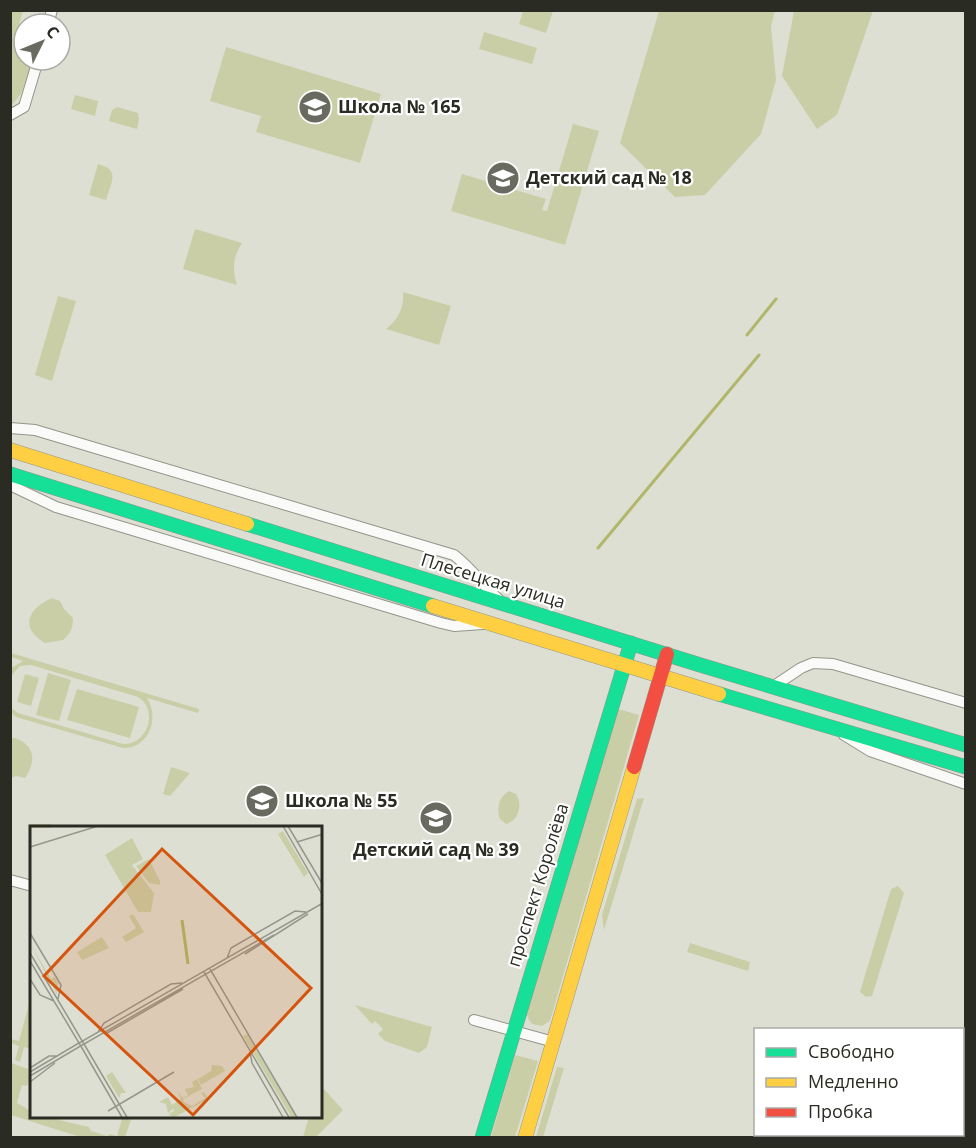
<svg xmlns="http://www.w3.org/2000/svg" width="976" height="1148" font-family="'Open Sans',sans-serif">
	<rect width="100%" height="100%" fill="#dedfd3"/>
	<path fill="#cacea6" d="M11,11H23L14,42L24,46V60H33L21,94L11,106Z
		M523,11H553L546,33L519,24Z
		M659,11H775L771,26L776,80L761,134L705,195L675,197L620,143Z
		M794,11H873L837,115L817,129L782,76Z
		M484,32L537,48L532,64L479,49Z
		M226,47L381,94L360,163L256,132L261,116L210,101Z
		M75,95L98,101L95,116L71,109Z
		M117,107L138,113L139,119L137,129L109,121L112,110Z
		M573,124L599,131L565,245L451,211L462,174L546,199L542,210L547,211Z
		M98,164C121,170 111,182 106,200L89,195Z
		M195,229L242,243C233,257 232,269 237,285L183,269Z
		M403,292L451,306L439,345L386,329C399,319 404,308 403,292Z
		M58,296L76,301L52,381L35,375Z
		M52,598L60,601L64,609L73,618C73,628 71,633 63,640L45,643C18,627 29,608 52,598Z
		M11,653L199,709L198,713L147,698C160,718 149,749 123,748L16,717L11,713V708L18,713L123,744C148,745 159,710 138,697L31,665L20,666L11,676V668L23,661L11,657Z
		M48,673L71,680L59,721L36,715Z
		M25,674L39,678L31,706L17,702Z
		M77,689L139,707L130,738L67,720Z
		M618,709L639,715L550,1021L542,1026L532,1024L529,1020L527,1015L538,968Z
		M15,738C36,746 36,762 25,778L16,776L11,778V739Z
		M171,767L190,773L170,796L163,794Z
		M509,791L516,794C523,804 519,821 506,824L500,819C496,808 499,797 509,791Z
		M644,798L604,930L602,915L637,799Z
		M898,886L904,893L872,996L866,997L860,992L891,889Z
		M690,943L750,962L748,971L687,952Z
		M31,997L32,1037L29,1043L31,1044V1049L24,1047L20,1062L15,1060L19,1046L11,1043V1039L19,1041Z
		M355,1005L432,1027L427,1047L419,1053L385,1041L378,1034L383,1029L375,1021L372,1024Z
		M515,1055L538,1061L515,1137H491Z
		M11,1063L31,1070V1080H29L27,1086L22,1085L17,1103L31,1111L32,1116L57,1117L59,1120L89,1127L91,1131L107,1136L110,1134L117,1136L122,1119L121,1117H132L125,1137H80L11,1115Z
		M557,1067L564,1068L543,1137H536Z
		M321,1086L343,1110L316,1137H303L309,1117L321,1116Z"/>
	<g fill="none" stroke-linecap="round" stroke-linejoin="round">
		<path stroke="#b1b76a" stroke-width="3" d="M747,335L776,299
			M598,548L759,355"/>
		<g stroke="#93948a" stroke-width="12">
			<path id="street" d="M48,24L52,10
				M10,115L24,107L38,60
				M10,428L35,430L454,555C471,568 484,586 499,600
				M10,485L56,507L441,623L454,626L483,624
				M774,686L801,668L813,663L833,664L966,703
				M844,735L870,751L966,784
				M10,880L32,886
				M474,1020L554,1042"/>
		</g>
		<g stroke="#93948a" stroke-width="15">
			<path id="fast" d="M10,474L433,606
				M247,524L697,664L966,745
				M719,694L966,767
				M482,1138L631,643"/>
		</g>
		<g stroke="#93948a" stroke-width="15">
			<path id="slow" d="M10,450L247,524
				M433,606L719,694
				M525,1138L634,767"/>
		</g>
		<g stroke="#93948a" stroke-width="15">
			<path id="jam" d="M634,767L667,654"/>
		</g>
		<use href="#street" stroke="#fafaf8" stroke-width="10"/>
		<use href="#fast" stroke="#16e098" stroke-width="14"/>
		<use href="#slow" stroke="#ffcf43" stroke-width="14"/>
		<use href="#jam" stroke="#f24e42" stroke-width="14"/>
	</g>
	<defs>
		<g id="school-disc" transform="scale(1.725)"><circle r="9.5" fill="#696a60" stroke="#fff"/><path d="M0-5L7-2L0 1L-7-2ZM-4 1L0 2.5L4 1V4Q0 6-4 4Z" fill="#fff"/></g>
	</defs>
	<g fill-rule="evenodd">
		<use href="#school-disc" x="315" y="107"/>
		<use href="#school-disc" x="503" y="178"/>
		<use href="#school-disc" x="262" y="801"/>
		<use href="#school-disc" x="436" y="818"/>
	</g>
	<g text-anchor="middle" stroke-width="4.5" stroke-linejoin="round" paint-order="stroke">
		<g font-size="18" font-weight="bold" fill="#2a2b22" stroke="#fff" text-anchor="start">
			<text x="338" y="113">Школа № 165</text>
			<text x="526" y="184">Детский сад № 18</text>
			<text x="285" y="807">Школа № 55</text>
			<text x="436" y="856" text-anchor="middle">Детский сад № 39</text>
		</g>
		<g font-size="18" fill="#2a2b22" stroke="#fff">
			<text transform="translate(493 581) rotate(17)" y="6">Плесецкая улица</text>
			<text transform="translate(538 885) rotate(-73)" y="6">проспект Королёва</text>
		</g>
	</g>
	<g transform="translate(30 826)">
		<rect width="292" height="292" fill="#dedfd3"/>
		<path d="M253,5L278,47L274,51L248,8ZM102,12L113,33L102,39L124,67L121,86H108L75,29ZM119,33L130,55V59L119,57L106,40ZM103,88L114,106L96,116L92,111L106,102L99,90ZM72,111L79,122L52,134L47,126ZM0,117L21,153L25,151L28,157L27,169ZM217,208L267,292H262L213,210ZM182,239L192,240L195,245L171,259L168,253L181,245ZM82,246L96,267H91L89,272L76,250ZM167,253L172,263L153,273L154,276L162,280L175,272L171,267L174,266L178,273L143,292L139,288L144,285V282L138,287L136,278L129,276L138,271L142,279L151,273L147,265L153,272L158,269L155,263L164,261L162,256Z" fill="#cacea6"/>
		<path fill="none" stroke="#b1b76a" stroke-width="3" d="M0,0H21M152,94L158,138"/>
		<path fill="none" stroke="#96978c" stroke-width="1.5" d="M253,0L293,70M258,0L293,59M267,16L293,8M0,21L68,0M0,107L31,159L28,173M0,127L54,218L0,250M215,128L278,88M197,132L201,122L265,85L276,86M0,135L49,217L0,246M180,143L268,293M174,146L260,293M0,153L10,169L24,175M68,206L74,197L141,158L152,157M77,207L153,163M220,226L222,237L254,293M0,242L19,230H28M0,256L25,237M78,285L144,246M93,293L49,217L293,77M98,293L54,218L244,109"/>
		<path fill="#d5540e" fill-opacity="0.15" stroke="#d5540e" stroke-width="3" d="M132,23L281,162L163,289L14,150Z"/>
		<rect width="292" height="292" fill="none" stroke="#2a2b22" stroke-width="3"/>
	</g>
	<rect width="976" height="1148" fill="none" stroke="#2a2b22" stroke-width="24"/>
	<rect x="754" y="1028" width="210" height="108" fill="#ffffff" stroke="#aaaaa7" stroke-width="1.5"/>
	<rect x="766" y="1048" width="30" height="9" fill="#16e098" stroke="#aaaaa7" stroke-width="1.5"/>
	<text x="808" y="1058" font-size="18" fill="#2a2b22">Свободно</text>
	<rect x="766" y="1078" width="30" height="9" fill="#ffcf43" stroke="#aaaaa7" stroke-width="1.5"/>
	<text x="808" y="1088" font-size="18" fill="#2a2b22">Медленно</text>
	<rect x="766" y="1108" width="30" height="9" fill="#f24e42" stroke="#aaaaa7" stroke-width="1.5"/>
	<text x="808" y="1118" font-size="18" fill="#2a2b22">Пробка</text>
	<g transform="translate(42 42) rotate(47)"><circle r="28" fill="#ffffff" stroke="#aaaaa7" stroke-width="1.5"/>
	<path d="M0-4.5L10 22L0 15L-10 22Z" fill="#696a60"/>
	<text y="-9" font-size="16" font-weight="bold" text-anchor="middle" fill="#2a2b22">С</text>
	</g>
</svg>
